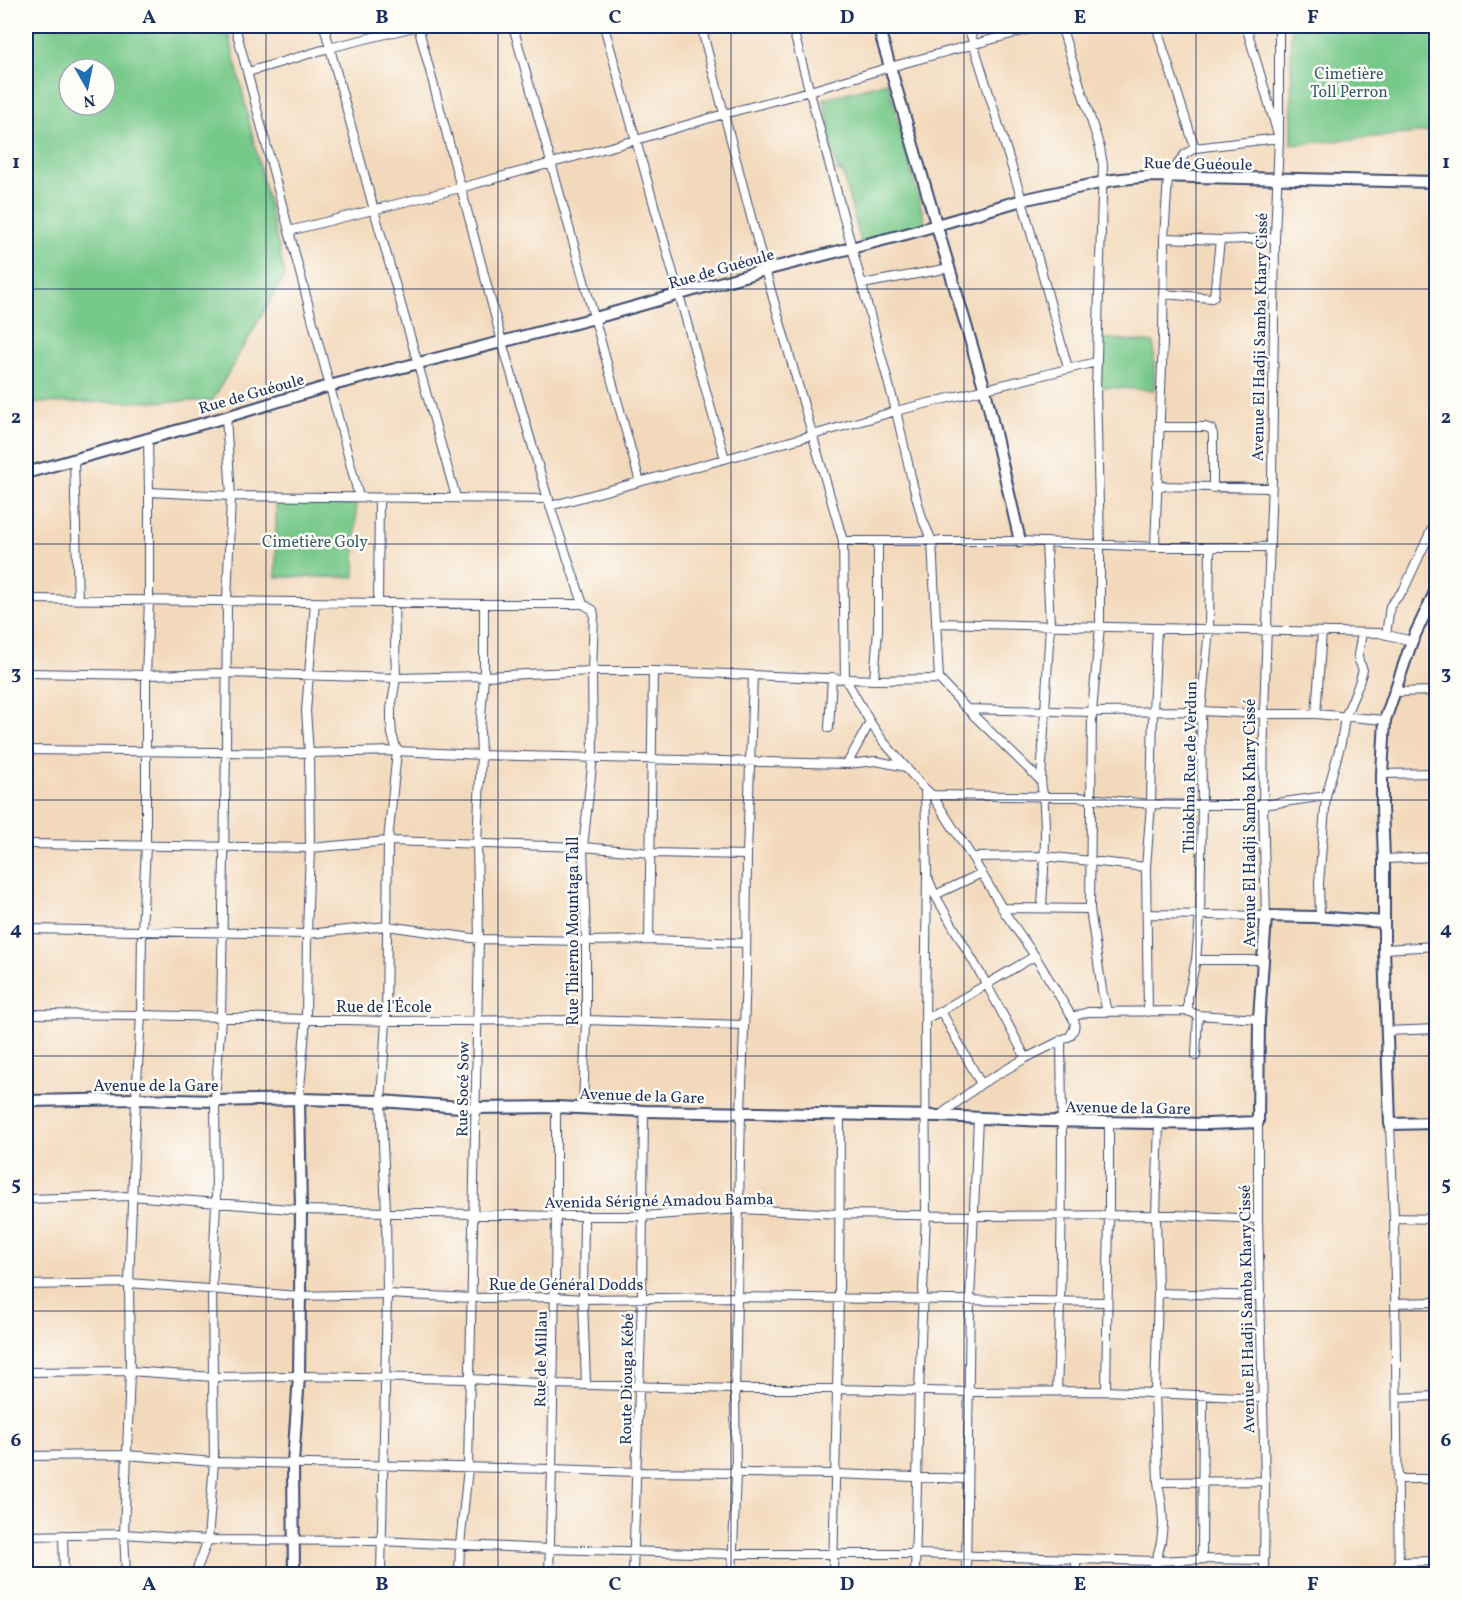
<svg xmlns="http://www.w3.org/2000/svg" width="1462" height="1600" font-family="Vollkorn,serif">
	<rect width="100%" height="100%" fill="#fdfcf7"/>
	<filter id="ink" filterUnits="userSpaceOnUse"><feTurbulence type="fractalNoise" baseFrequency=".0167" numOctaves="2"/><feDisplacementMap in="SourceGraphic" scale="12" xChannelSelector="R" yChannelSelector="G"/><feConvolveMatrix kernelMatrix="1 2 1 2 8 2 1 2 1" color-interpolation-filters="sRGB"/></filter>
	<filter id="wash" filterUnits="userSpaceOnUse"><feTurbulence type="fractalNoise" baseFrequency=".008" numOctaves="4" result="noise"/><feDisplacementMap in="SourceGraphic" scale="24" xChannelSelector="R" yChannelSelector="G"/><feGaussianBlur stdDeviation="1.35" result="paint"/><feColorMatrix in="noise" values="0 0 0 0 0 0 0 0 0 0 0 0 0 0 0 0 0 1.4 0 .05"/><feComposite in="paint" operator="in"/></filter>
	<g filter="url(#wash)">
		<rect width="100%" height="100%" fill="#f3d9bb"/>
		<path fill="#77c98a" stroke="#497c74" stroke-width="1.5" fill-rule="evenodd" d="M26,26H227L285,275L212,401L26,403ZM69,69H105V105H69Z
			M1291,26H1436V131L1292,145Z
			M888,82L926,226L861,243L842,171L838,172L827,126L830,125L823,99Z
			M1100,338L1154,343V390L1100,387Z
			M276,503L356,505L355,577H276Z"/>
	</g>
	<g filter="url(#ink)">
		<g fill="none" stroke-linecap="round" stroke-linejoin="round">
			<g stroke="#3b486c" stroke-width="10">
				<path id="street" d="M235,26L359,497
					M324,26L374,210L456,497
					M418,26L502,342L550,506L583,604
					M513,26L640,482
					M604,26L725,459
					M701,26L765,270L843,541L845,678L870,722L883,741L921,785L932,795L972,857L1005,913L1035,956L1072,1017
					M792,26L896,411L913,485L922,518L932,541L939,679L967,709L1041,781
					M968,26L1022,200L1068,368
					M1061,26L1100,148L1103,165L1096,389L1100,544V626L1092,712L1090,909L1102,990L1107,1012
					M1156,26L1195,148
					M248,72L329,48L418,26
					M289,231L460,188L636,140L724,114L810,91L890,67L1041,26
					M1164,238L1220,240L1275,238
					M862,284L950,268
					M1163,294L1212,298L1214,296L1220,240
					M1159,427H1205L1211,429L1213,434V488
					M74,460L78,600
					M1156,486L1270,488
					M149,492L231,496L549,499
					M550,506L813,435L896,411L1096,362
					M843,541H1020L1155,547H1270
					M1155,547L1163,339L1164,238L1168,178L1185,154L1195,148L1279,138L1246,26
					M1210,547L1209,629L1201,711L1202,805L1200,915L1196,960H1262
					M26,599L484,604H583L593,610L594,615L592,671L593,757L583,847L586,941V1020L583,1109
					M378,603L379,498
					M936,623L1379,633L1412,641
					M1386,635L1390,606L1404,589L1436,520
					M26,673L146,675L226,673L396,678L484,676L592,671H653L874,680L939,679
					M874,680L878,630V541
					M1395,692L1436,691
					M967,709L1092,712L1201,711L1264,714H1316L1385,720
					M1316,714L1322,632
					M829,728L832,677
					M26,750L309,753L397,751L481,755L847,764L876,761L906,767
					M847,764L870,722
					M1382,774L1436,773
					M932,795L1077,797L1151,804L1202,805H1263L1326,796
					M26,844L310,848L388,841L583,847L651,853L747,855
					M972,857L1044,856L1146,867
					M1384,859L1436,857
					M928,878L935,895L987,985L1026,1058
					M935,895L982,873
					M1042,907C1044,866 1048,822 1041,781L1050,625L1046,542
					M1002,908L1090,909
					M1148,914L1266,916L1263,805L1264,714L1272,479L1275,238L1279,138V26
					M1320,917L1319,883L1326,796L1341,743L1345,717L1358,686L1363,670L1359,661L1358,655L1362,633
					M26,929L307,934L387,926L479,939L586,941L649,940L746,943
					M649,940L653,671
					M1384,949L1436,946
					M941,1011L981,1084
					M1188,1011V997L1196,960
					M1148,1012L1146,867L1151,804L1153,712L1157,628
					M26,1014L141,1015L386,1021L586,1020L743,1025
					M925,1019L941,1011L1035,956
					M1387,1031L1436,1029
					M1196,1056L1198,1015
					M299,1099L306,1019L307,934L310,848L309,753L306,711L315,602
					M939,1116L981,1084L1026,1058L1070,1036L1074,1029L1075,1023L1072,1017L1088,1012L1188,1011L1198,1015L1259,1019
					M1258,1122V1219L1265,1481L1264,1574
					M1390,1124L1394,1218L1399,1574
					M26,1199L132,1196L301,1210L556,1216H643L740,1209L840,1214L974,1216L1176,1215L1258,1219
					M584,1216L583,1299L586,1384
					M1394,1218L1436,1219
					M26,1285L129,1283L299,1296L387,1294L472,1298L554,1297L583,1299L738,1297L1107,1302
					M1158,1293L1261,1296
					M1395,1303L1436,1302
					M26,1372L130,1371L213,1377L299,1376L470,1379L553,1384L735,1389H836L969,1392L1106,1391L1263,1398
					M1106,1391L1109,1216V1122
					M1057,1392C1062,1274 1063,1157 1061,1040
					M1397,1398L1436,1396
					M26,1456L126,1455L214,1462L552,1469L637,1472L835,1474L967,1479
					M1397,1479H1436
					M1158,1482L1265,1481
					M63,1535L64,1574
					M26,1536L124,1534L208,1540L381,1541L549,1549L732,1554H916L1076,1559L1156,1561L1202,1559L1264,1560
					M1076,1559V1574
					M1202,1559L1203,1395
					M1399,1562L1436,1561
					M126,1574L124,1534L130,1371L129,1283L136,1099L141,1015L142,931L146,845V675L149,601V492L148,438
					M195,1574L208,1540L214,1462L212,1290L216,1204L215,1101L221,1017L226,752L227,602L231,496L226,417
					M381,1574L387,1294L386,1211L381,1101L386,1021L388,841L397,751L392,734L391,721V709L396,678L394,603
					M459,1574L460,1545L468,1468L479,939L477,844L481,755L480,731L484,676V604
					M549,1574L552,1469L556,1216V1107
					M633,1574L642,1297L644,1111
					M732,1574L736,1474L735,1389L741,1113L746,974L747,855L753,675
					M833,1574L839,1299L840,1114
					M915,1574L919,1391L926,1214L925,1019L927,874L925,789
					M966,1574L970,1301L978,1118
					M1155,1574L1156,1561L1161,1542L1163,1524L1162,1506L1158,1482L1155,1392L1158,1293L1156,1215L1159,1123"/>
			</g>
			<g stroke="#3b486c" stroke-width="14">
				<path id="secondary" d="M878,26L985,390L1020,541
					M26,473L226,417L329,386L595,318L765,270L906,234L1022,200L1113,180L1150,176L1436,182
					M1436,590L1412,641L1385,720L1382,774V806L1384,859V949L1390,1124L1436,1123
					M26,1101L136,1099L215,1101L299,1099L381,1101L474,1108L556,1107L644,1111L939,1116L1045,1121L1208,1124L1258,1122L1259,1019L1266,916L1315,917L1384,922
					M294,1574L293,1463L299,1376L301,1210L299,1099"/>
			</g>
			<use href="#street" stroke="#fff" stroke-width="8"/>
			<use href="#secondary" stroke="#fff" stroke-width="10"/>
		</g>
	</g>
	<path fill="none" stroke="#1b2f5e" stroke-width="1.5" stroke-opacity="0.55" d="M266,26V1574M498,26V1574M731,26V1574M964,26V1574M1196,26V1574M26,289H1436M26,544H1436M26,800H1436M26,1056H1436M26,1311H1436"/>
	<g text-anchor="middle" stroke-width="5" stroke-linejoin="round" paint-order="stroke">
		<g font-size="16" fill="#375d6b" stroke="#fdfcf7">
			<text x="1349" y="79">Cimetière<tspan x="1349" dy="18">Toll Perron</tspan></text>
			<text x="315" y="547">Cimetière Goly</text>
		</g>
		<g font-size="16" fill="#1b2f5e" stroke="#fdfcf7">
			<text transform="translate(1198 163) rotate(1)" y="6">Rue de Guéoule</text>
			<text transform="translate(721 268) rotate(-16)" y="6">Rue de Guéoule</text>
			<text transform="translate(1259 337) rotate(-89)" y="6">Avenue El Hadji Samba Khary Cissé</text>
			<text transform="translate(251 393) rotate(-16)" y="6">Rue de Guéoule</text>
			<text transform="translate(1189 767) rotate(-89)" y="6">Thiokhna Rue de Verdun</text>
			<text transform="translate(1249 823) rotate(-90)" y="6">Avenue El Hadji Samba Khary Cissé</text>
			<text transform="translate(572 931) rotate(-90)" y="6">Rue Thierno Mountaga Tall</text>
			<text x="384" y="1012">Rue de l'École</text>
			<text x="156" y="1091">Avenue de la Gare</text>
			<text transform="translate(462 1089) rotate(-89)" y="6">Rue Socé Sow</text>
			<text transform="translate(642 1095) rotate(2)" y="6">Avenue de la Gare</text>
			<text transform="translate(1128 1107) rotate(1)" y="6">Avenue de la Gare</text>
			<text transform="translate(659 1200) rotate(-1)" y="6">Avenida Sérigné Amadou Bamba</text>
			<text x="566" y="1290">Rue de Général Dodds</text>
			<text transform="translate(1246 1309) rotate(-91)" y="6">Avenue El Hadji Samba Khary Cissé</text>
			<text transform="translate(540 1359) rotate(-89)" y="6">Rue de Millau</text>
			<text transform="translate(626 1379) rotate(-89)" y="6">Route Diouga Kébé</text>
		</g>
	</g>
	<rect width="1462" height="1600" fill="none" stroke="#fdfcf7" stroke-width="66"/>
	<g transform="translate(87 87) rotate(171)"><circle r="28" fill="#fdfcf7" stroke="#a3aaba" stroke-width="1.5"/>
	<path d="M0-4.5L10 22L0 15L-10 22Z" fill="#1f6fb2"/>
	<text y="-9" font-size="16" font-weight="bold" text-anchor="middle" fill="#1b2f5e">N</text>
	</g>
	<rect x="33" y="33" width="1396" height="1534" fill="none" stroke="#1b2f5e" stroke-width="2"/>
	<g font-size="20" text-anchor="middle" font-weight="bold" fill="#1b2f5e">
		<text x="149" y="23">A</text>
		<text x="382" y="23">B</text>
		<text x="615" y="23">C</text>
		<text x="847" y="23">D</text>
		<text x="1080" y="23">E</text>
		<text x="1313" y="23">F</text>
		<text x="16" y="168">1</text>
		<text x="1446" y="168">1</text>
		<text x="16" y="423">2</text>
		<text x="1446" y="423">2</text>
		<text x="16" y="679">3</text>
		<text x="1446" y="679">3</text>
		<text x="16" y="935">4</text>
		<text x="1446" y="935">4</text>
		<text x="16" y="1190">5</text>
		<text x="1446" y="1190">5</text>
		<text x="16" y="1446">6</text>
		<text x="1446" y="1446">6</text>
		<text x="149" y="1590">A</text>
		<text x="382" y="1590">B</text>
		<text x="615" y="1590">C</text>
		<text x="847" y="1590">D</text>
		<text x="1080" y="1590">E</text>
		<text x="1313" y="1590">F</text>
	</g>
</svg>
